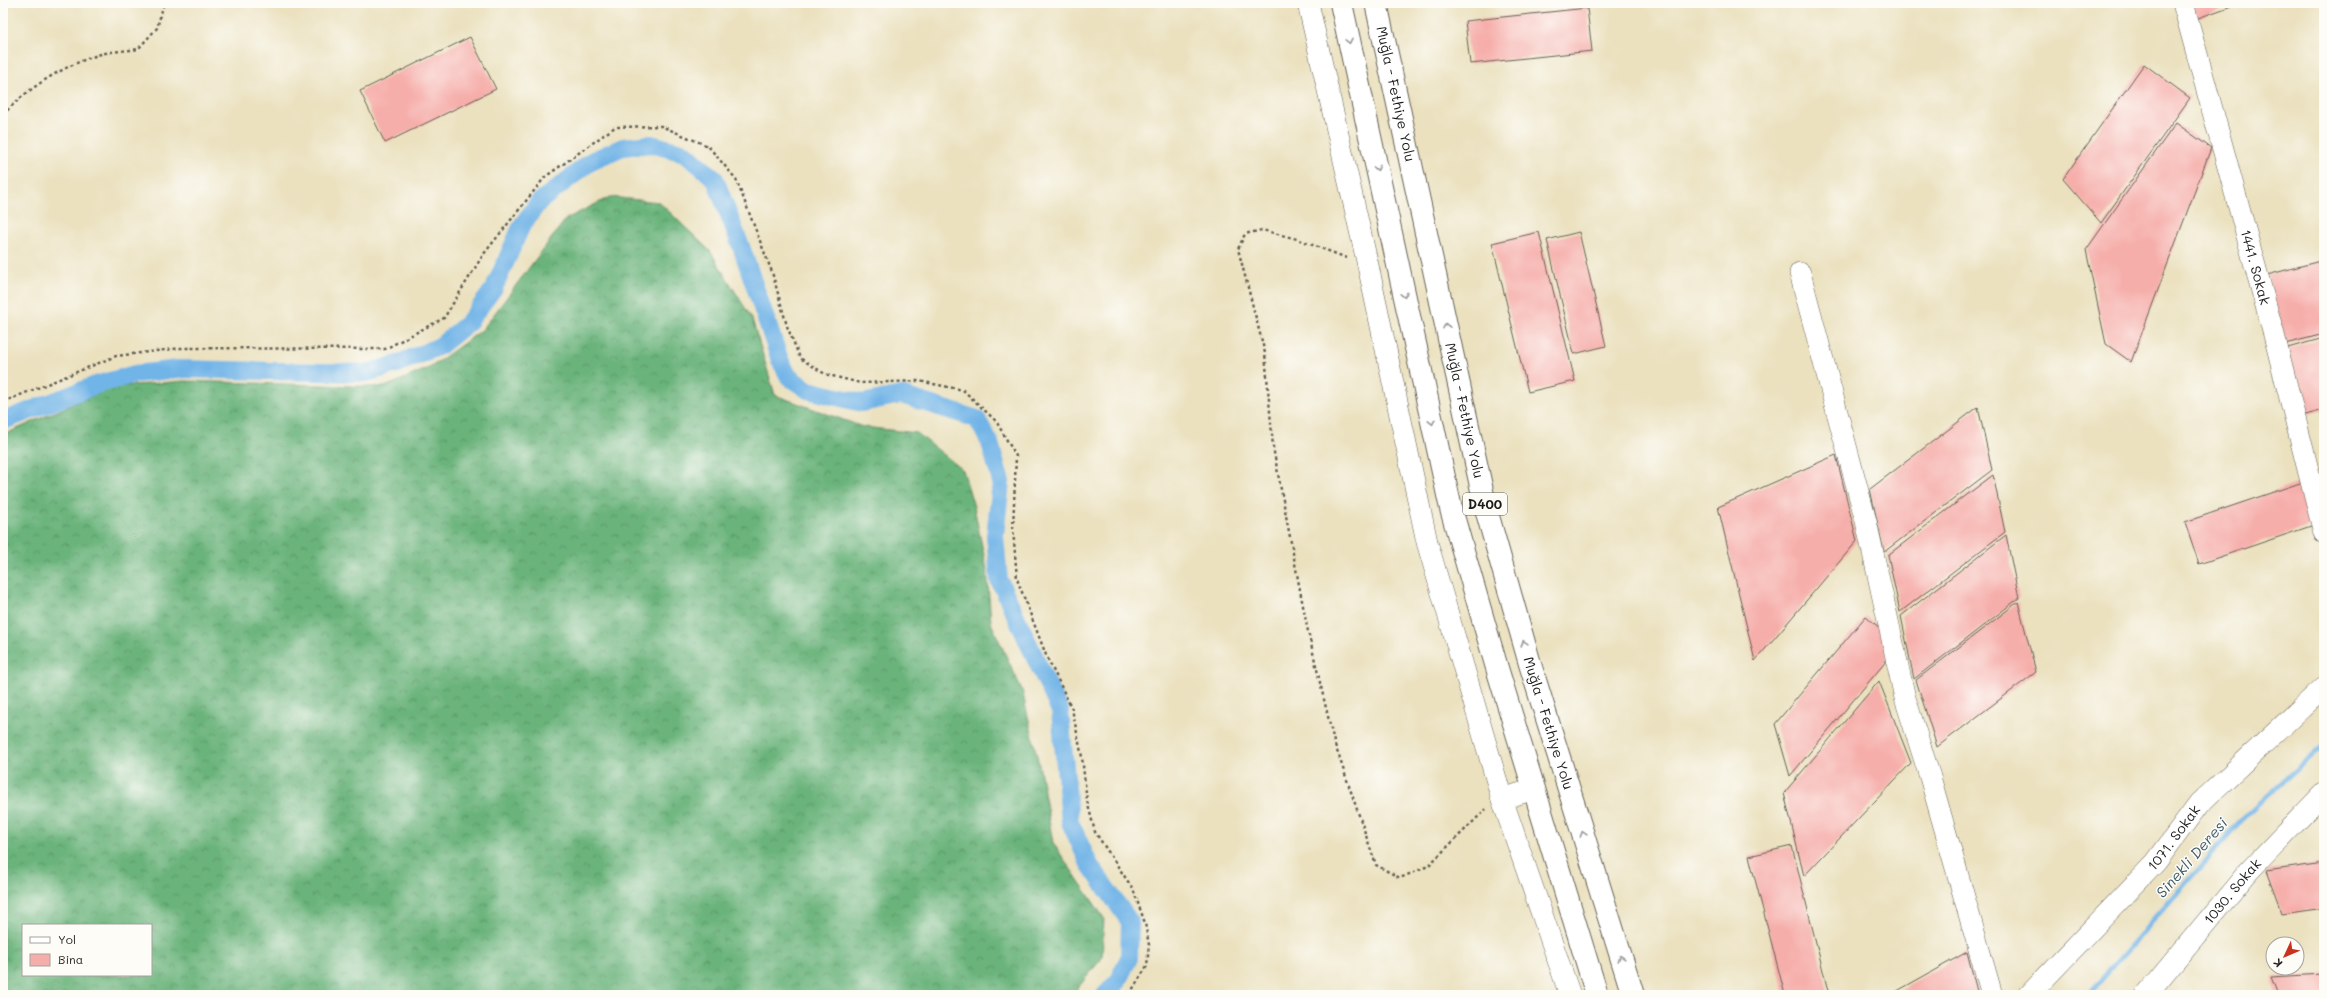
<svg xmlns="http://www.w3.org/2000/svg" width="2327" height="998" font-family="Mali,sans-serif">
	<defs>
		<pattern id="forest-crowns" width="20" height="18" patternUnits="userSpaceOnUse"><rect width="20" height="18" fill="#6ab47b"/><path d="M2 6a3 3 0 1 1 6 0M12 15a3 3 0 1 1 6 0" fill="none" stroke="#569264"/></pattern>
	</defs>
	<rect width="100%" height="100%" fill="#fdfcf7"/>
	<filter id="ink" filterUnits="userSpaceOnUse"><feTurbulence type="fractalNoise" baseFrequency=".025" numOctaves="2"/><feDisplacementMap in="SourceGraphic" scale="8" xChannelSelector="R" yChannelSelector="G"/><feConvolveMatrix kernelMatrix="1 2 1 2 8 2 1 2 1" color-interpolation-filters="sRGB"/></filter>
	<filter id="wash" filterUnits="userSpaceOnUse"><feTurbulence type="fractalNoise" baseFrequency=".012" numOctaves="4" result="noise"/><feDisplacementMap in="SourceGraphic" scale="16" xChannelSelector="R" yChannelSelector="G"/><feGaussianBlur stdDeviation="0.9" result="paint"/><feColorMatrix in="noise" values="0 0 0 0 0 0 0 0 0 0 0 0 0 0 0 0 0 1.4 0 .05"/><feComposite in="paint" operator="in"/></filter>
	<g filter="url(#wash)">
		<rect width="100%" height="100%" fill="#ebe1bf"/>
		<path fill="url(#forest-crowns)" stroke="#43684c" fill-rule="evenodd" d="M610,197L659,202L710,251L752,319L775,395L863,427L917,433L963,470L974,507L987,570L991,623L1022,690L1040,769L1053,843L1104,918L1102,958L1072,995H3V435L112,387L184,381L385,387L431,367L482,330L566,219ZM23,925H151V975H23Z"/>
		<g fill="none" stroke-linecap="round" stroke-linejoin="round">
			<path stroke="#71b4e7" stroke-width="5" d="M2088,995L2241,820L2324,745"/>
			<path stroke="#71b4e7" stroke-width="18" d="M3,421L96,385L135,374L178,369L367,373L397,364L440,346L468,323L494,288L522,225L539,202L593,160L623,147L651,144L685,153L715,179L742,249L780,360L789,377L808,390L862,403L901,395L977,419L990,443L1001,482L995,536L999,580L1060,711L1070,822L1089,864L1130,922L1129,958L1117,982L1105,995"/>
		</g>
		<g id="blocks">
			<path fill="#f6aeaa" d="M2193,3H2240L2198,18Z
				M1587,8L1592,51L1470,64L1465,21Z
				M470,37L496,89L385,143L360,91Z
				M2144,64L2190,98L2101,223L2063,179Z
				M2176,123L2211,148L2131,362L2106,344L2086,250Z
				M1539,232L1575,381L1528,392L1492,243Z
				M1579,232L1606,346L1574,354L1547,240Z
				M2324,260V334L2285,344L2267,275Z
				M2324,338V410L2298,417L2280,350Z
				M1978,407L1992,470L1884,552L1870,489Z
				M1836,455L1857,541L1755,661L1718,507Z
				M1993,475L2005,532L1900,612L1888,555Z
				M2306,481L2320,523L2199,564L2185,522Z
				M2006,535L2019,598L1914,679L1901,616Z
				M2018,602L2036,672L1937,747L1916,680Z
				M1866,616L1884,632L1888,659L1790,776L1775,724Z
				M1879,681L1911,763L1804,876L1784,793Z
				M1792,846L1829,995H1785L1749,856Z
				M2324,863V908L2282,914L2266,871Z
				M1967,952L1978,995H1890Z
				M2324,974V995H2278L2271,977Z"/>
		</g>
	</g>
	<g filter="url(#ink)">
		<use href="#blocks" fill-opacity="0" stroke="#646155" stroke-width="1"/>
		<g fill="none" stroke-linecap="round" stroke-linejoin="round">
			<g stroke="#646155" stroke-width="22">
				<g id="minor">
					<path d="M1308,3L1369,270L1427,542L1502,799L1570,995"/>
					<path id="s1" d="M2183,3L2274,335L2324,533"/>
					<path d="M1800,273L1866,521L1905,698L1930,777L1992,995"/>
					<path d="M1502,799L1534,789"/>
					<path id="s2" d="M2029,995L2156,862L2199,804L2324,687"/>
					<path id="s3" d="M2146,995L2249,871L2324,793"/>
				</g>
			</g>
			<g stroke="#646155" stroke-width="24">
				<g id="trunk">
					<path d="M1341,3L1451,509L1497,668L1597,995"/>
					<path id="s4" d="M1376,3L1486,509L1530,664L1633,995"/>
				</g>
			</g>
			<path stroke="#646155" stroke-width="2.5" stroke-dasharray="3 3" stroke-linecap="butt" d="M3,115C28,87 65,65 101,54C113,51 126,51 138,49L157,28L164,3
				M1347,258L1297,239L1262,230L1245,234L1238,249L1265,353L1273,447L1307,627L1334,742L1376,865L1400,878L1428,866L1486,809
				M3,402L116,356L181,348L385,349L444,318L483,255L545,177L615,127L661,126L708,146L736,179L772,272L787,326L800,358L825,374L860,383L919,381L963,390L996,421L1016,456L1013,528L1017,579L1046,655L1072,709L1082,757L1087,801L1095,832L1133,889L1145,923L1149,945L1147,966L1129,995"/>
			<use href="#minor" stroke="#fff" stroke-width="21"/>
			<use href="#trunk" stroke="#fff" stroke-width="22"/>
		</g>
		<defs><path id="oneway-chevron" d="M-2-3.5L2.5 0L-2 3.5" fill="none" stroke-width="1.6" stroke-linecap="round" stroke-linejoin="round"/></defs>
		<g stroke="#999">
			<use href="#oneway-chevron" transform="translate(1349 41) rotate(78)"/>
			<use href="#oneway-chevron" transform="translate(1377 168) rotate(78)"/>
			<use href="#oneway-chevron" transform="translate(1404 295) rotate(78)"/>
			<use href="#oneway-chevron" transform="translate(1446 326) rotate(-102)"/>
			<use href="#oneway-chevron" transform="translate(1432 422) rotate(78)"/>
			<use href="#oneway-chevron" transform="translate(1524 643) rotate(-106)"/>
			<use href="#oneway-chevron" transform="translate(1583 834) rotate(-107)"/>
			<use href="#oneway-chevron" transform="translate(1621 958) rotate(-107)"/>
		</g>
	</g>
	<g text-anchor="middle" stroke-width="3" stroke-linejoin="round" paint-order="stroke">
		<rect fill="#fdfcf7" stroke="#605f5e" stroke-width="1" x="1463" y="493" width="44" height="22" rx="3"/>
		<g font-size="13" font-weight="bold" fill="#1c1c1c">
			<text x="1485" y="509">D400</text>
		</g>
		<g font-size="14" fill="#1c1c1c" stroke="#fdfcf7">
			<text dy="5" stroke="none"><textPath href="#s4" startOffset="93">Muğla - Fethiye Yolu</textPath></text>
			<text dy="5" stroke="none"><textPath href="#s1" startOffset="274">1441. Sokak</textPath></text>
			<text dy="5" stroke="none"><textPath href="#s4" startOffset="417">Muğla - Fethiye Yolu</textPath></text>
			<text dy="5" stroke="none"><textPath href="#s4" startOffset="741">Muğla - Fethiye Yolu</textPath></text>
			<text dy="5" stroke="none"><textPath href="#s2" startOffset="214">1071. Sokak</textPath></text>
			<text dy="5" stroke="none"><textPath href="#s3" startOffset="135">1030. Sokak</textPath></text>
		</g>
		<g font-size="15" font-style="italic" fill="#3e596d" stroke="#fdfcf7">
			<text transform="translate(2192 858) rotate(-49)" y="5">Sinekli Deresi</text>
		</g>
	</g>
	<rect width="2327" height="998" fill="none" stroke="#fdfcf7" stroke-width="16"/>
	<rect x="22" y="924" width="130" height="52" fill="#fdfcf7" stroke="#a3a29f"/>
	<rect x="30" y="937" width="20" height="6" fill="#ffffff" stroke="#a3a29f"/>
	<text x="58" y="944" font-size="12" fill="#1c1c1c">Yol</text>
	<rect x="30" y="954" width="20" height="12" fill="#f6aeaa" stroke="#a3a29f"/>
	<text x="58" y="964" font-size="12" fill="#1c1c1c">Bina</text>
	<g transform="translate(2285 956) rotate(226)"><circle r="19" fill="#fdfcf7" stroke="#a3a29f"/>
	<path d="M0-3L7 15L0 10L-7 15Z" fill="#c8321e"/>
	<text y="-6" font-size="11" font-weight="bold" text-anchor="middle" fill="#1c1c1c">K</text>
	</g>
</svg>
